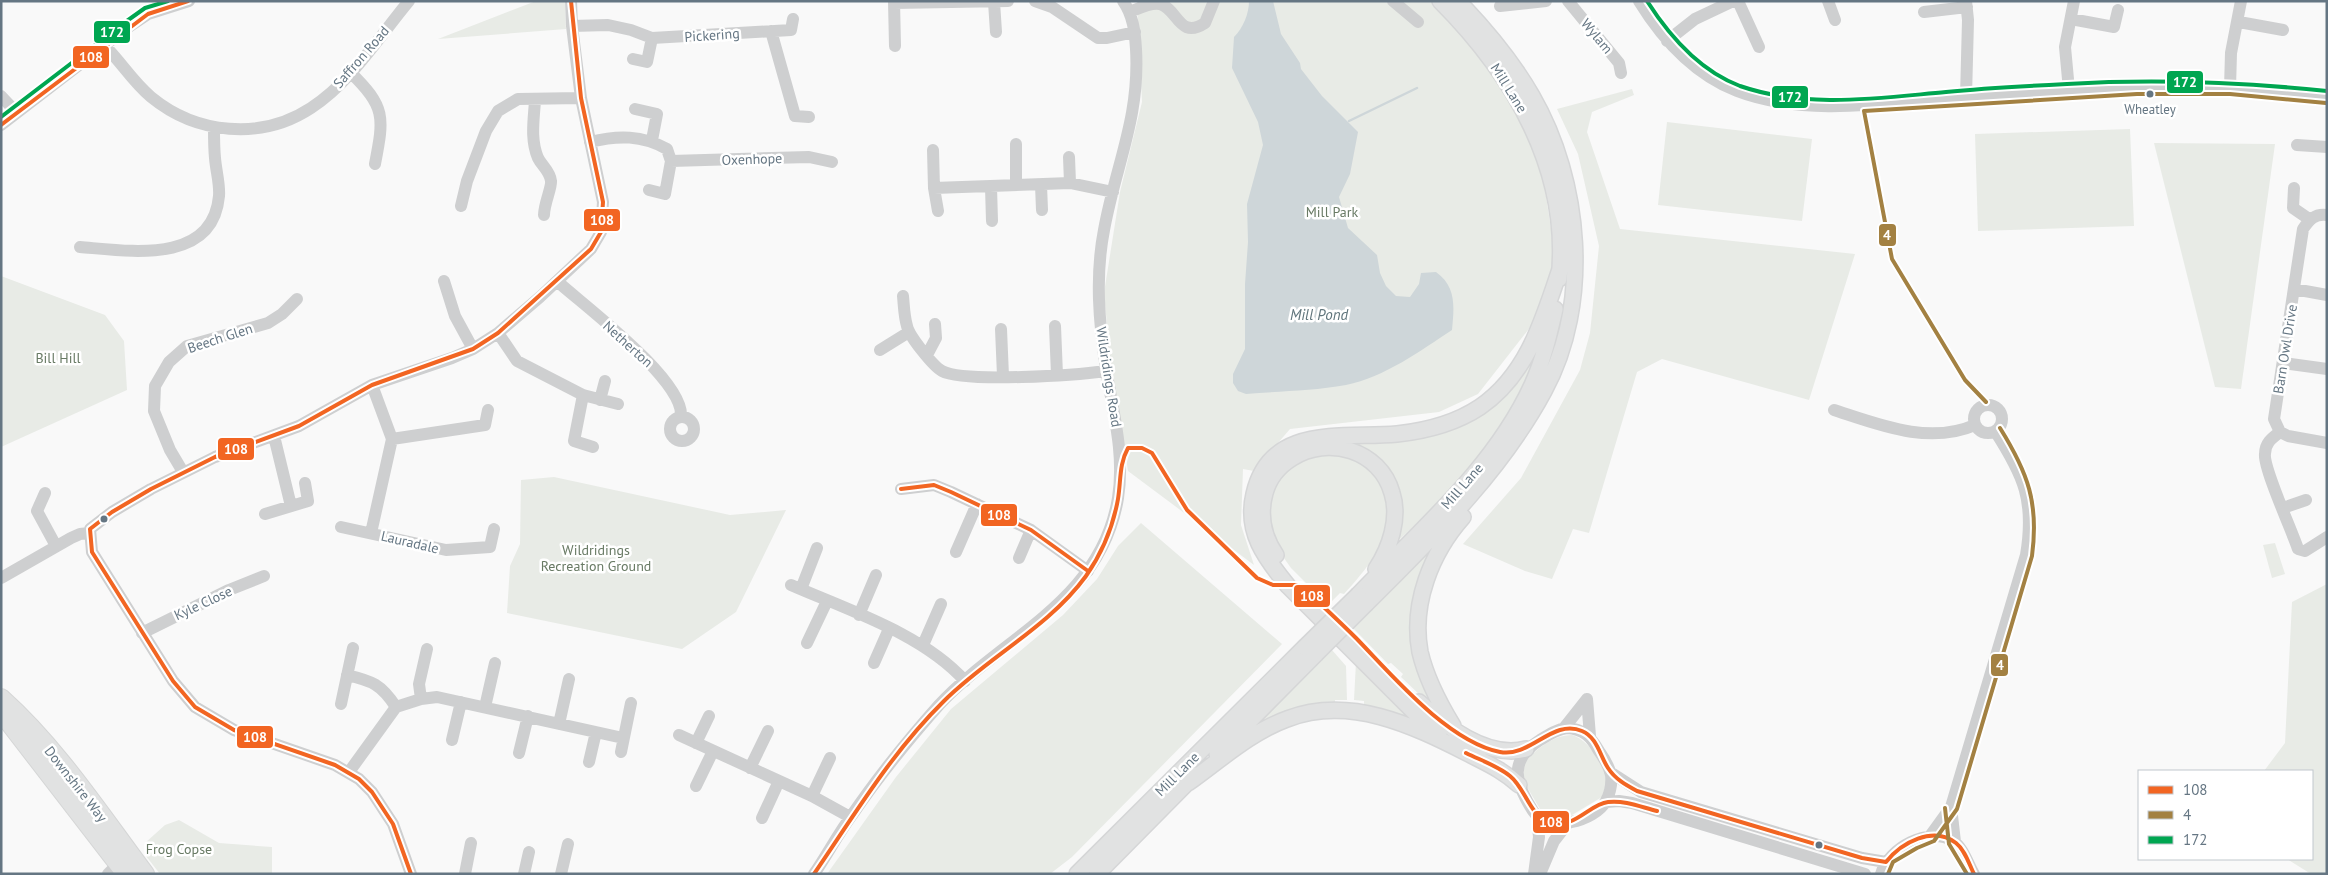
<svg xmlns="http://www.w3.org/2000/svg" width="2328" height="875" font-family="'PT Sans',sans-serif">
	<rect width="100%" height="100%" fill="#f9f9f9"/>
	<path fill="#e8ebe6" d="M536,1H565L566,29L438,39Z
		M1137,1H1431L1459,27L1513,101L1541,164L1554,248L1546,307L1478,394L1439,412L1290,429L1254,471L1243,469L1241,525L1254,565L1128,471L1111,367L1104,293L1120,192L1142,102Z
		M1632,89L1634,95L1592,112L1587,132L1620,229L1855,254L1809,400L1662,359L1637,372L1589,533L1573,529L1552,579L1525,571L1463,544L1521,478L1580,370L1590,333L1599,246L1578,154L1557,109Z
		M1667,122L1812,139L1802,221L1658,205Z
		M2130,129L2134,226L1978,231L1975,134Z
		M2154,143L2275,144L2241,389L2215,387Z
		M1,276L105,315L124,341L127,390L1,447Z
		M1534,356L1537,357C1517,405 1490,451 1454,489C1437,507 1418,522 1400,539L1397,537C1403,515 1399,491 1385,472C1342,412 1244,450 1256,524C1260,546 1275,564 1289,579L1286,580C1274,567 1261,550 1256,532C1245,493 1269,454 1307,443C1338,433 1373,439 1405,438C1458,435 1512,403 1534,356Z
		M1332,451C1343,455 1362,459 1370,468C1414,511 1376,559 1344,594L1340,593L1328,605L1291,568L1269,537L1267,493L1290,462Z
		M554,477L730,515L786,510L736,612L682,649L507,613L510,566L520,544L521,480Z
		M1141,523L1282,644L1072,857L1050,874H827L896,777L951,709L1063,615L1097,579L1118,546Z
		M1447,531L1417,605L1441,715L1401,677L1403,674L1391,663L1388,664L1353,628Z
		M2275,543L2285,574L2272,578L2263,545Z
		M2327,584V874H2311L2287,859H2312V771H2264L2285,743L2292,602Z
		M1332,650L1346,666L1347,700H1335V706L1242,739L1316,662L1318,663Z
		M1356,662L1416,720L1364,707V701L1354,700Z
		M1572,735C1587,739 1607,765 1606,782C1606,786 1603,792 1602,797L1567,818L1547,816L1540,809L1524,782V763C1535,750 1553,735 1572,735Z
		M179,820L219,843L272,847V874H160L146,856L145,843L165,825Z"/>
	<path fill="#ced6d9" d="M1249,1H1273L1281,34L1300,63L1301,69L1322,96L1358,132L1350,174L1339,197L1348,228L1377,255L1380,273L1386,286L1396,296L1410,297L1419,284L1421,273L1436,272C1457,287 1454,308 1452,330C1420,351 1385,377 1346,385C1313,391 1280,391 1246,394L1238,391L1233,383V374L1245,349V284L1248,242L1247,204L1263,145L1258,122L1232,68L1234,37C1243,28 1249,14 1249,1Z"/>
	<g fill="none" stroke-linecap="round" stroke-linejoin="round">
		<path stroke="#ced6d9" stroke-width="2.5" d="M1349,121L1417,88"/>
		<g stroke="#d5d6d7" stroke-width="18">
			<path id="major" d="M1440,1C1513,74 1571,171 1559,279
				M1276,555C1263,536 1259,515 1265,493C1269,478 1279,466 1292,458C1328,435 1380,450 1392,493C1400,518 1390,548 1376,569
				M1358,595C1420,530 1494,468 1532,385C1543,361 1549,335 1555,309
				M1366,604C1431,539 1500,473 1544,391C1592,303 1581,181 1532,96C1512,61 1486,30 1458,1
				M1419,702C1446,727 1488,759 1526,749
				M1453,726C1439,703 1426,678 1420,652C1411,604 1431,553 1463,517
				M1440,738L1288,586C1265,558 1245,532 1254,494C1270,423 1344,439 1397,434C1425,431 1456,423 1480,407C1527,375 1543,320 1560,269
				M1217,754L1316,654
				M1188,783C1219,761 1251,732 1287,719C1349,695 1412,725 1467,753C1486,763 1503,770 1519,785
				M1077,874L1305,647
				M1097,874L1195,775"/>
		</g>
		<g stroke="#d5d6d6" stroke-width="20">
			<path id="highway" d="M1,698C57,748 100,814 145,874
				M1,712L126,874"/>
		</g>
		<path stroke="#cecfd0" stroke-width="12" d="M894,1L895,46
			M1035,1L1052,7L1098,38H1107L1135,32
			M1393,1L1418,22
			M1568,1L1619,63L1621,73
			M1639,1C1663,40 1694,74 1737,91C1802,116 1880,104 1947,98C1987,95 2027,93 2067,90C2154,85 2240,88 2327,97
			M1738,1L1759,47
			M1828,1L1835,20
			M994,2L996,32
			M894,3L1008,1
			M1500,6L1546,1
			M1130,12C1138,9 1150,2 1160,4C1178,9 1179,40 1205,23L1214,1
			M1924,12L1967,7
			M2071,19L2114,27L2118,10
			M2239,22L2283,30
			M572,26L608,25L631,30L652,38L791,30L793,19
			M771,31L795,116L809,117
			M1667,41L1695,19L1733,1
			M105,46C121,62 133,82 151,97C196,134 261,141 311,108C351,82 379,37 409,1
			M633,59L647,62L652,38
			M350,72C386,107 384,117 375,164
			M2230,88L2231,53L2241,1
			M2069,90L2065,47L2074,1
			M1,96L16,112
			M1966,97L1968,20L1966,1
			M535,100C534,119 530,139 538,158C542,166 550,171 551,181C552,187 544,204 544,215
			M635,109L657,114L652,140
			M1,125L127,28L148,14L189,1
			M590,142C618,135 642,135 667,149L671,161L809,157L832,162
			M2297,145L2327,147
			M933,150L934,188L938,211
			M1069,157L1070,183
			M1016,185V144
			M1041,185L1042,210
			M991,187L992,221
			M934,188L1070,183L1113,192
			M2294,188L2293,208L2309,219
			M649,190L665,194L671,161
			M461,206L467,181L486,131L498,111L518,99L581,98
			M2327,215C2315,213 2309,220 2303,229L2274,419L2280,432L2288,436L2327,443
			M80,247C129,251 213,265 219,196C220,184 216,171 215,158C214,148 214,138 214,128
			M444,281L455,316L473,349
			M558,282C586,307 685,381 681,417
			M2294,289L2327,295
			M903,296C904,306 904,316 907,326C909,336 933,366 942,371C964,383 1078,375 1106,371
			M1055,326L1057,375
			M1001,329L1003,376
			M498,333L517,361L583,395L618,404
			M880,350L909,332
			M927,355L936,338L935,324
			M2283,363L2327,369
			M583,395L574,441L593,447
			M600,400L605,381
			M1974 419a14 14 0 1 1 28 0a14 14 0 1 1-28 0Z
			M1834,410C1880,425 1929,445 1975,425
			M670 429a12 12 0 1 1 24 0a12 12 0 1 1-24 0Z
			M2280,432C2272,438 2265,443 2265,454C2263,467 2292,531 2298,549L2305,551L2327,537
			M274,436L291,506
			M392,439L485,425L488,410
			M183,472L170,450L154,411L155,386L169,362L187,346L268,323L282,314L297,299
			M901,489L934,485L951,492L1031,530L1088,571
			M45,493L37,511L56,546
			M2283,508L2306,500
			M265,514L308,501L305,483
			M341,527L446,550L490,547L494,529
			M371,533L392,439L372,385
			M956,552L977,504
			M1019,558L1031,530
			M1,578L71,538L80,534L89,533
			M791,585C848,610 923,634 965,681
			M801,589L817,548
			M859,615L876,575
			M142,633L229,590L264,576
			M807,643L827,601
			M923,645L941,604
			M874,663L889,629
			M347,675C372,681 381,684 396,707
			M421,699L419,684L427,649
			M1587,699L1590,736
			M341,704L353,648
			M485,707L495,663
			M559,724L569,679
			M1564,728L1587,699
			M1567,728C1584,729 1591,737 1599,751C1604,758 1609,766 1611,775C1612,783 1610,793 1606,801C1595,821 1548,834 1533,811C1515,783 1508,760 1540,740C1548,735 1557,729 1567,728Z
			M679,735L812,796L850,817
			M452,740L461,702
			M696,743L709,716
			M621,752L631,703
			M519,753L528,716
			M589,762L596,732
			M750,768L768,731
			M349,772L396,707L421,699L437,697L623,738
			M1610,772L1641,792L1862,858L1886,862
			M696,786L713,751
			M812,796L830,758
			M1606,802L1619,801L1632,803L1865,874
			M1951,807L1955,842
			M762,818L779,781
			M1930,836L1951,807L2026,555C2035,501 2024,476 1995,431
			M108,874L124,858
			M411,874L393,824L372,792L359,779L335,765L234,730L195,707L173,681L92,552L90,529L112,512L151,489L215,457L299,426L372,385L452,358L473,349L498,333L540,297L591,249L601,232L603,202L581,98L572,26L571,1
			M465,874L471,843
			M524,874L529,852
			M561,874L568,844
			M814,874C827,855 838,834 852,815C878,777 908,740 939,705C1003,636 1101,602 1118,498C1125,454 1113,412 1106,369C1099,323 1095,276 1104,230C1116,164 1140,118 1136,49C1135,32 1133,15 1123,1
			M1534,874L1539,837L1537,816
			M1540,874L1554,841L1568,823
			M1881,874C1888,848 1929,826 1953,841C1963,847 1968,864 1974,874"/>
		<use href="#major" stroke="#e1e2e2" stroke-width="15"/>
		<use href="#highway" stroke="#e1e2e2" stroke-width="18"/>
		<g stroke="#d5d6d7" stroke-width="18" stroke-linecap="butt">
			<path id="major-bridge" d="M1305,647L1358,595
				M1316,654L1366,604"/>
		</g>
		<use href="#major-bridge" stroke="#e1e2e2" stroke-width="15"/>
		<g stroke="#fff" stroke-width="8">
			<path id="bus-1" d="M1,125L148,14L188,1
				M901,489L934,485L951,492L1031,530L1088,571
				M1466,753C1480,760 1498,766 1510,776C1526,789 1529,815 1549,822C1573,831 1589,804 1608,802C1625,800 1641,807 1657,811
				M411,874L393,824L372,792L359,779L335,765L234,730L195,707L173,681L92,552L90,529L112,512L151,489L215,457L299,426L372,385L473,349L498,333L591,249L601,232L603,202L581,98L571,1
				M814,874C855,814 892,752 944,701C988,657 1049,627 1086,576C1102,553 1113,527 1118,499C1121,481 1119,464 1128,448H1142L1152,453L1187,510L1257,578L1273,585H1301C1319,603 1338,620 1356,638C1392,675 1447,741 1500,752C1530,758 1553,718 1582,731C1597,737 1600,756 1608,768C1615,779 1626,785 1637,791L1862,858L1886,862C1901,843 1933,825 1956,843C1965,850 1969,864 1974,874"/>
		</g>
		<g stroke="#fff" stroke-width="8">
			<path id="bus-2" d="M1986,402L1965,380L1892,259L1864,111L2137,94H2230L2326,103
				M1945,808L1949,844L1967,874
				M1888,874L1893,862L1917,848L1934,841L1957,809L2032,556C2039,503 2028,473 2000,428"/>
		</g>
		<g stroke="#fff" stroke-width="8">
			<path id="bus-3" d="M1647,1C1670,37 1700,71 1740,86C1807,109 1878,98 1946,92C1986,88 2026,86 2067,84C2153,79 2240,82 2327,91
				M1,117L124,23L145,8L168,1"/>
		</g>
		<use href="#bus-1" stroke="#f26522" stroke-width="4"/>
		<use href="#bus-2" stroke="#a38142" stroke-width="4"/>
		<use href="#bus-3" stroke="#00a651" stroke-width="4"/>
	</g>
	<g fill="#657683" stroke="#fff" stroke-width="2">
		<circle cx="2150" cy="94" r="4.5"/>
		<circle cx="104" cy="519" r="4.5"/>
		<circle cx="1819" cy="845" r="4.5"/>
	</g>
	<g text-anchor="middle" stroke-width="5" stroke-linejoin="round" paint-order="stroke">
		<g font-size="13" fill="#657683" stroke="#fff">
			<text x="2150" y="114">Wheatley</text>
		</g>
		<g font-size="14" fill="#657683" stroke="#fff">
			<text transform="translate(712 35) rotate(-4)" y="5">Pickering</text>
			<text transform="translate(1597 36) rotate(50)" y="5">Wylam</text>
			<text transform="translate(361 57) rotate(-49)" y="5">Saffron Road</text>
			<text transform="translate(1509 88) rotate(58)" y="5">Mill Lane</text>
			<text transform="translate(752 159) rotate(-2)" y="5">Oxenhope</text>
			<text transform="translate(220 338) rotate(-18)" y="5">Beech Glen</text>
			<text transform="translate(628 344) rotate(42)" y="5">Netherton</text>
			<text transform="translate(2285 349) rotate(-81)" y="5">Barn Owl Drive</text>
			<text transform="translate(1109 377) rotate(81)" y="5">Wildridings Road</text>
			<text transform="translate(1462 486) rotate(-49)" y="5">Mill Lane</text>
			<text transform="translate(410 542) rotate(13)" y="5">Lauradale</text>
			<text transform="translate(203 603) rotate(-25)" y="5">Kyle Close</text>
			<text transform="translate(1177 774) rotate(-45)" y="5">Mill Lane</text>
			<text transform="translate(76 784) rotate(52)" y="5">Downshire Way</text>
		</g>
		<g font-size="14" fill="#687a64" stroke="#fff">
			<text x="1332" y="217">Mill Park</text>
			<text x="58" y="363">Bill Hill</text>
			<text x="596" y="555">Wildridings<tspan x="596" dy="16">Recreation Ground</tspan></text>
			<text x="179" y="854">Frog Copse</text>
		</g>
		<g font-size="15" font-style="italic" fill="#60757c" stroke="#fff">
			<text x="1319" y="320">Mill Pond</text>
		</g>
	</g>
	<g stroke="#fff" stroke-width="2">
		<rect x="93" y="20" width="38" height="24" rx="5" fill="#00a651"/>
		<rect x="72" y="45" width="38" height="24" rx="5" fill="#f26522"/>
		<rect x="2166" y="70" width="38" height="24" rx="5" fill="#00a651"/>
		<rect x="1771" y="85" width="38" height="24" rx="5" fill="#00a651"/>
		<rect x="583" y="208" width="38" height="24" rx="5" fill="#f26522"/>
		<rect x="1878" y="223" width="19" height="24" rx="5" fill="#a38142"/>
		<rect x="217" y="437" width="38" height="24" rx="5" fill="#f26522"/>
		<rect x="980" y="503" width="38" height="24" rx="5" fill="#f26522"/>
		<rect x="1293" y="584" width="38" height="24" rx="5" fill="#f26522"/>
		<rect x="1990" y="653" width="19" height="24" rx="5" fill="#a38142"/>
		<rect x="236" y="725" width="38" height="24" rx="5" fill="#f26522"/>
		<rect x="1532" y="810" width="38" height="24" rx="5" fill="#f26522"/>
	</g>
	<g font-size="14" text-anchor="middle" font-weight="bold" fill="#fff">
		<text x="112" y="37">172</text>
		<text x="91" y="62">108</text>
		<text x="2185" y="87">172</text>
		<text x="1790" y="102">172</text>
		<text x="602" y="225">108</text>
		<text x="1887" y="240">4</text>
		<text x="236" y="454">108</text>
		<text x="999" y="520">108</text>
		<text x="1312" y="601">108</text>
		<text x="2000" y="670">4</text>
		<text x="255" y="742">108</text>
		<text x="1551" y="827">108</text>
	</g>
	<rect width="2328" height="875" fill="none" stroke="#657683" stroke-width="5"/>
	<rect x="2138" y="770" width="175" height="90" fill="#ffffff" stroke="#c1c8cd"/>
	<rect x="2148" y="786" width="25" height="8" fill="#f26522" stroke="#c1c8cd"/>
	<text x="2183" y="795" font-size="15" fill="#657683">108</text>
	<rect x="2148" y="811" width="25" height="8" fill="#a38142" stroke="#c1c8cd"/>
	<text x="2183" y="820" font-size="15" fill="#657683">4</text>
	<rect x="2148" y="836" width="25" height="8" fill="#00a651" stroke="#c1c8cd"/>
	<text x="2183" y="845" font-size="15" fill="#657683">172</text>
</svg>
